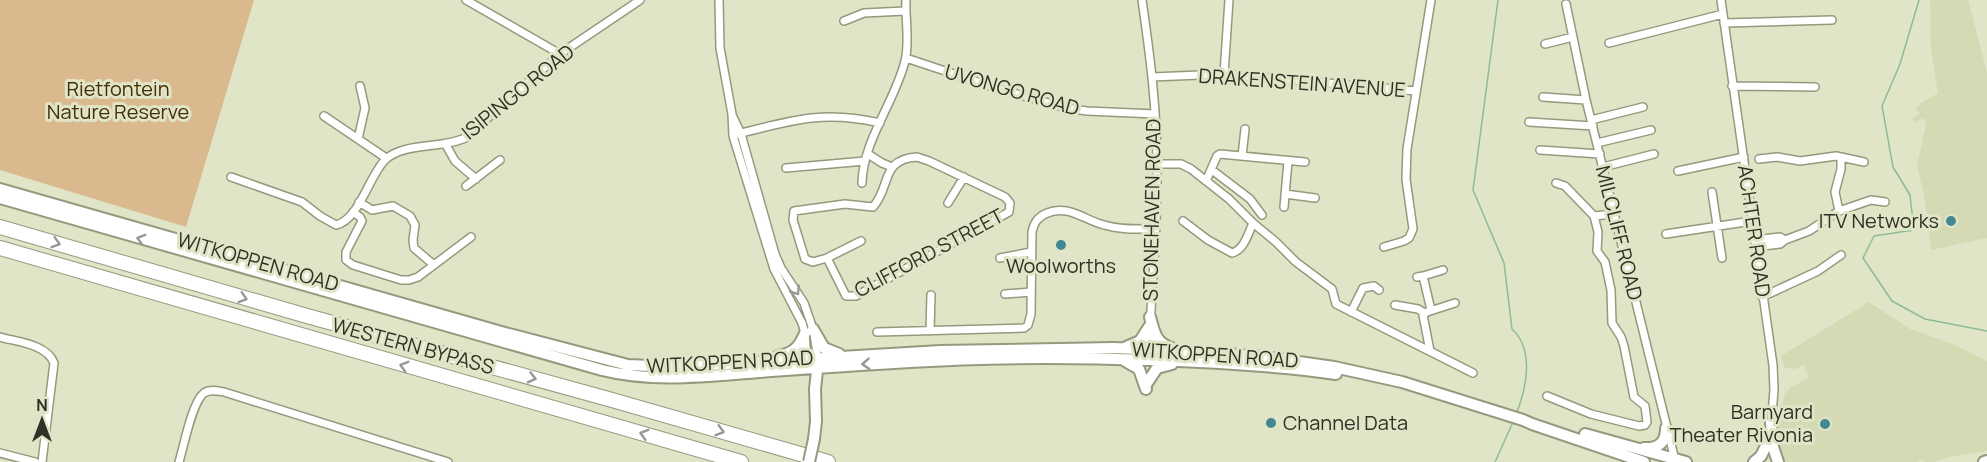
<svg xmlns="http://www.w3.org/2000/svg" width="1987" height="462" font-family="Manrope,sans-serif">
	<rect width="100%" height="100%" fill="#e1e5c7"/>
	<path fill="#d5d9b4" d="M1930,0H1968L1987,72V238L1931,250L1924,195L1917,166L1926,126L1924,118L1914,122L1913,118L1919,115L1920,113L1915,109L1921,103L1938,93L1931,49Z
		M1869,302L1910,329L1953,344L1987,361V451L1950,457L1934,462H1925L1923,460L1917,462H1783L1779,455L1777,440L1784,395L1791,387L1809,378L1804,365L1795,369L1785,368L1781,356Z"/>
	<path fill="#d9b98d" d="M0,0H254L186,227L0,170Z"/>
	<g fill="none" stroke-linecap="round" stroke-linejoin="round">
		<path stroke="#8cbc95" stroke-width="1.5" d="M1498,0L1473,190L1504,263L1512,329C1534,349 1527,386 1517,412
			M1919,0L1900,64L1882,106L1893,167L1910,195L1914,230L1874,236L1863,258L1892,301L1925,319L1987,331
			M1495,462L1513,422"/>
		<g stroke="#96997d" stroke-width="10">
			<path id="street" d="M466,0L560,54
				M719,0L720,48L732,114L733,136L774,269L802,323L805,333L807,359
				M1142,0C1150,55 1157,110 1157,165C1158,228 1151,290 1149,353
				M1721,0L1773,365L1774,390L1771,426
				M1566,4L1586,100L1675,460
				M844,21L864,13L905,11
				M1724,23L1832,20
				M1609,43L1723,14
				M1545,44L1573,37
				M906,58L996,88L1066,108L1087,111L1155,114
				M1224,74L1229,0
				M1152,77L1224,74L1416,91
				M1732,86L1815,87
				M1543,97L1586,100
				M324,116L386,158
				M733,117L741,134L775,254L781,268L804,303L813,329L818,359
				M1591,120L1643,107
				M1529,122L1593,126
				M738,134C792,120 824,110 880,123
				M358,139L365,108L360,86
				M1597,143L1651,130
				M446,145L455,161L476,179
				M1540,150L1600,154
				M868,154L882,163L892,167
				M1242,156L1245,129
				M917,157L929,161L1005,197L1010,203L1009,212L856,296H846L827,258L813,262L805,259L793,220L794,211L845,204L873,207C891,188 880,159 917,157Z
				M1759,159L1777,157L1800,161L1836,156L1864,162
				M1157,164H1181L1191,169L1229,199L1253,223L1276,242L1296,262L1332,289L1336,304L1473,373
				M1603,167L1654,154
				M786,168L865,161
				M1212,170L1250,199L1262,215
				M1678,171L1744,157
				M231,177L302,202L320,216L336,225C359,220 369,176 385,160C403,142 442,149 465,138L560,54L640,0
				M1206,181L1217,156L1220,154L1305,162
				M862,183C863,140 895,102 905,61C910,41 905,20 906,0
				M1556,183L1565,186L1594,216L1614,214
				M466,186L500,160
				M1712,192L1722,258
				M1285,194L1315,198
				M359,202L372,210L393,206L410,216L415,225L413,240L414,248L434,265
				M948,203L964,177
				M1284,207L1288,161
				M1839,211L1835,192L1841,169V157
				M353,212L360,217L362,221L346,252V260L353,265L401,280H409L418,277L471,237
				M1183,221L1208,240L1232,253C1244,250 1248,234 1253,223
				M1666,234L1752,221
				M1754,240L1780,237L1785,240
				M1384,247L1404,241L1409,238L1413,229L1406,179L1407,149L1431,0
				M1755,247L1780,244L1785,240L1809,231L1839,211L1871,200L1885,202
				M827,258L861,241
				M1000,258L1031,252
				M1423,276L1443,270
				M1417,277L1423,276L1431,310
				M1005,294L1031,292
				M1762,297L1818,271L1841,255
				M1395,305L1418,309L1424,313
				M1351,312L1363,288L1374,286L1379,290
				M930,331L931,295
				M877,332L1024,328L1028,325L1031,314L1032,232C1034,223 1037,218 1045,214C1067,203 1084,220 1104,225C1121,230 1139,229 1156,229
				M0,337C17,342 47,344 54,363L42,462
				M1430,351L1423,315L1427,312L1455,303
				M1547,396L1591,414L1639,426L1645,425L1647,422L1645,406L1634,397L1624,346L1621,337L1612,323L1611,290L1605,262L1597,251L1598,232L1594,216
				M0,453L35,462
				M179,462C184,446 192,402 204,393C210,389 218,391 224,392L448,462"/>
		</g>
		<g stroke="#96997d" stroke-width="14">
			<path id="secondary" d="M0,189L505,333L628,365L677,367L940,351L1114,348L1186,351L1265,357L1334,367L1402,382L1523,420L1532,424L1644,462
				M0,198L602,370C653,383 708,376 760,372C810,368 860,365 910,362C990,357 1070,357 1150,360C1212,362 1274,365 1336,374
				M1150,317C1154,332 1156,344 1172,348
				M813,329L824,348L839,354
				M1126,347L1140,341L1149,327
				M778,356C793,353 799,348 805,333
				M1125,361L1139,369L1146,389
				M1147,383L1157,368L1172,364
				M1771,423L1773,447L1778,462
				M1585,434L1686,462
				M814,439L816,421L815,389L818,362
				M1644,448C1659,449 1666,442 1666,428
				M1754,462L1761,456L1767,444
				M1984,462L1987,461"/>
		</g>
		<g stroke="#96997d" stroke-width="16">
			<path id="highway" d="M0,227L307,316L612,400L828,462
				M0,248L741,462"/>
		</g>
		<use href="#street" stroke="#fff" stroke-width="7"/>
		<use href="#secondary" stroke="#fff" stroke-width="10"/>
		<use href="#highway" stroke="#fff" stroke-width="14"/>
		<g stroke="#96997d" stroke-width="14" stroke-linecap="butt">
			<path id="secondary-bridge" d="M809,462L814,439"/>
		</g>
		<use href="#secondary-bridge" stroke="#fff" stroke-width="10"/>
	</g>
	<defs><path id="oneway-chevron" d="M-2-3.5L2.5 0L-2 3.5" fill="none" stroke-width="1.6" stroke-linecap="round" stroke-linejoin="round" transform="scale(1.5)"/></defs>
	<g stroke="#989892">
		<use href="#oneway-chevron" transform="translate(141 239) rotate(-164)"/>
		<use href="#oneway-chevron" transform="translate(56 243) rotate(16)"/>
		<use href="#oneway-chevron" transform="translate(796 291) rotate(57)"/>
		<use href="#oneway-chevron" transform="translate(243 298) rotate(17)"/>
		<use href="#oneway-chevron" transform="translate(866 364) rotate(176)"/>
		<use href="#oneway-chevron" transform="translate(404 366) rotate(-164)"/>
		<use href="#oneway-chevron" transform="translate(532 378) rotate(15)"/>
		<use href="#oneway-chevron" transform="translate(720 431) rotate(16)"/>
		<use href="#oneway-chevron" transform="translate(644 434) rotate(-164)"/>
	</g>
	<g fill="#428891" stroke="#e1e5c7" stroke-width="2">
		<circle cx="1951" cy="221" r="6"/>
		<circle cx="1061" cy="245" r="6"/>
		<circle cx="1271" cy="423" r="6"/>
		<circle cx="1825" cy="424" r="6"/>
	</g>
	<g text-anchor="middle" stroke-width="6" stroke-linejoin="round" paint-order="stroke">
		<g font-size="20" fill="#303126" stroke="#e1e5c7">
			<text transform="translate(1302 83) rotate(4)" y="7">DRAKENSTEIN AVENUE</text>
			<text transform="translate(1012 90) rotate(16)" y="7">UVONGO ROAD</text>
			<text transform="translate(518 92) rotate(-39)" y="7">ISIPINGO ROAD</text>
			<text transform="translate(1152 210) rotate(-89)" y="7">STONEHAVEN ROAD</text>
			<text transform="translate(1754 231) rotate(82)" y="7">ACHTER ROAD</text>
			<text transform="translate(1619 233) rotate(76)" y="7">MILCLIFF ROAD</text>
			<text transform="translate(929 253) rotate(-28)" y="7">CLIFFORD STREET</text>
			<text transform="translate(258 262) rotate(16)" y="7">WITKOPPEN ROAD</text>
			<text transform="translate(413 346) rotate(15)" y="7">WESTERN BYPASS</text>
			<text transform="translate(1215 355) rotate(4)" y="7">WITKOPPEN ROAD</text>
			<text transform="translate(730 362) rotate(-3)" y="7">WITKOPPEN ROAD</text>
		</g>
		<g font-size="20" fill="#452e05" stroke="#e1e5c7">
			<text x="118" y="96">Rietfontein<tspan x="118" dy="23">Nature Reserve</tspan></text>
		</g>
		<g font-size="20" fill="#303126" stroke="#e1e5c7" text-anchor="end">
			<text x="1939" y="228">ITV Networks</text>
			<text x="1061" y="273" text-anchor="middle">Woolworths</text>
			<text x="1813" y="419">Barnyard<tspan x="1813" dy="23">Theater Rivonia</tspan></text>
			<text x="1283" y="430" text-anchor="start">Channel Data</text>
		</g>
	</g>
	<g transform="translate(42 420)" stroke="#e1e5c7" stroke-width="4.5" paint-order="stroke">
	<path d="M0-4.5L10 22L0 15L-10 22Z" fill="#303126"/>
	<text y="-9" font-size="16" font-weight="bold" text-anchor="middle" fill="#303126">N</text>
	</g>
</svg>
